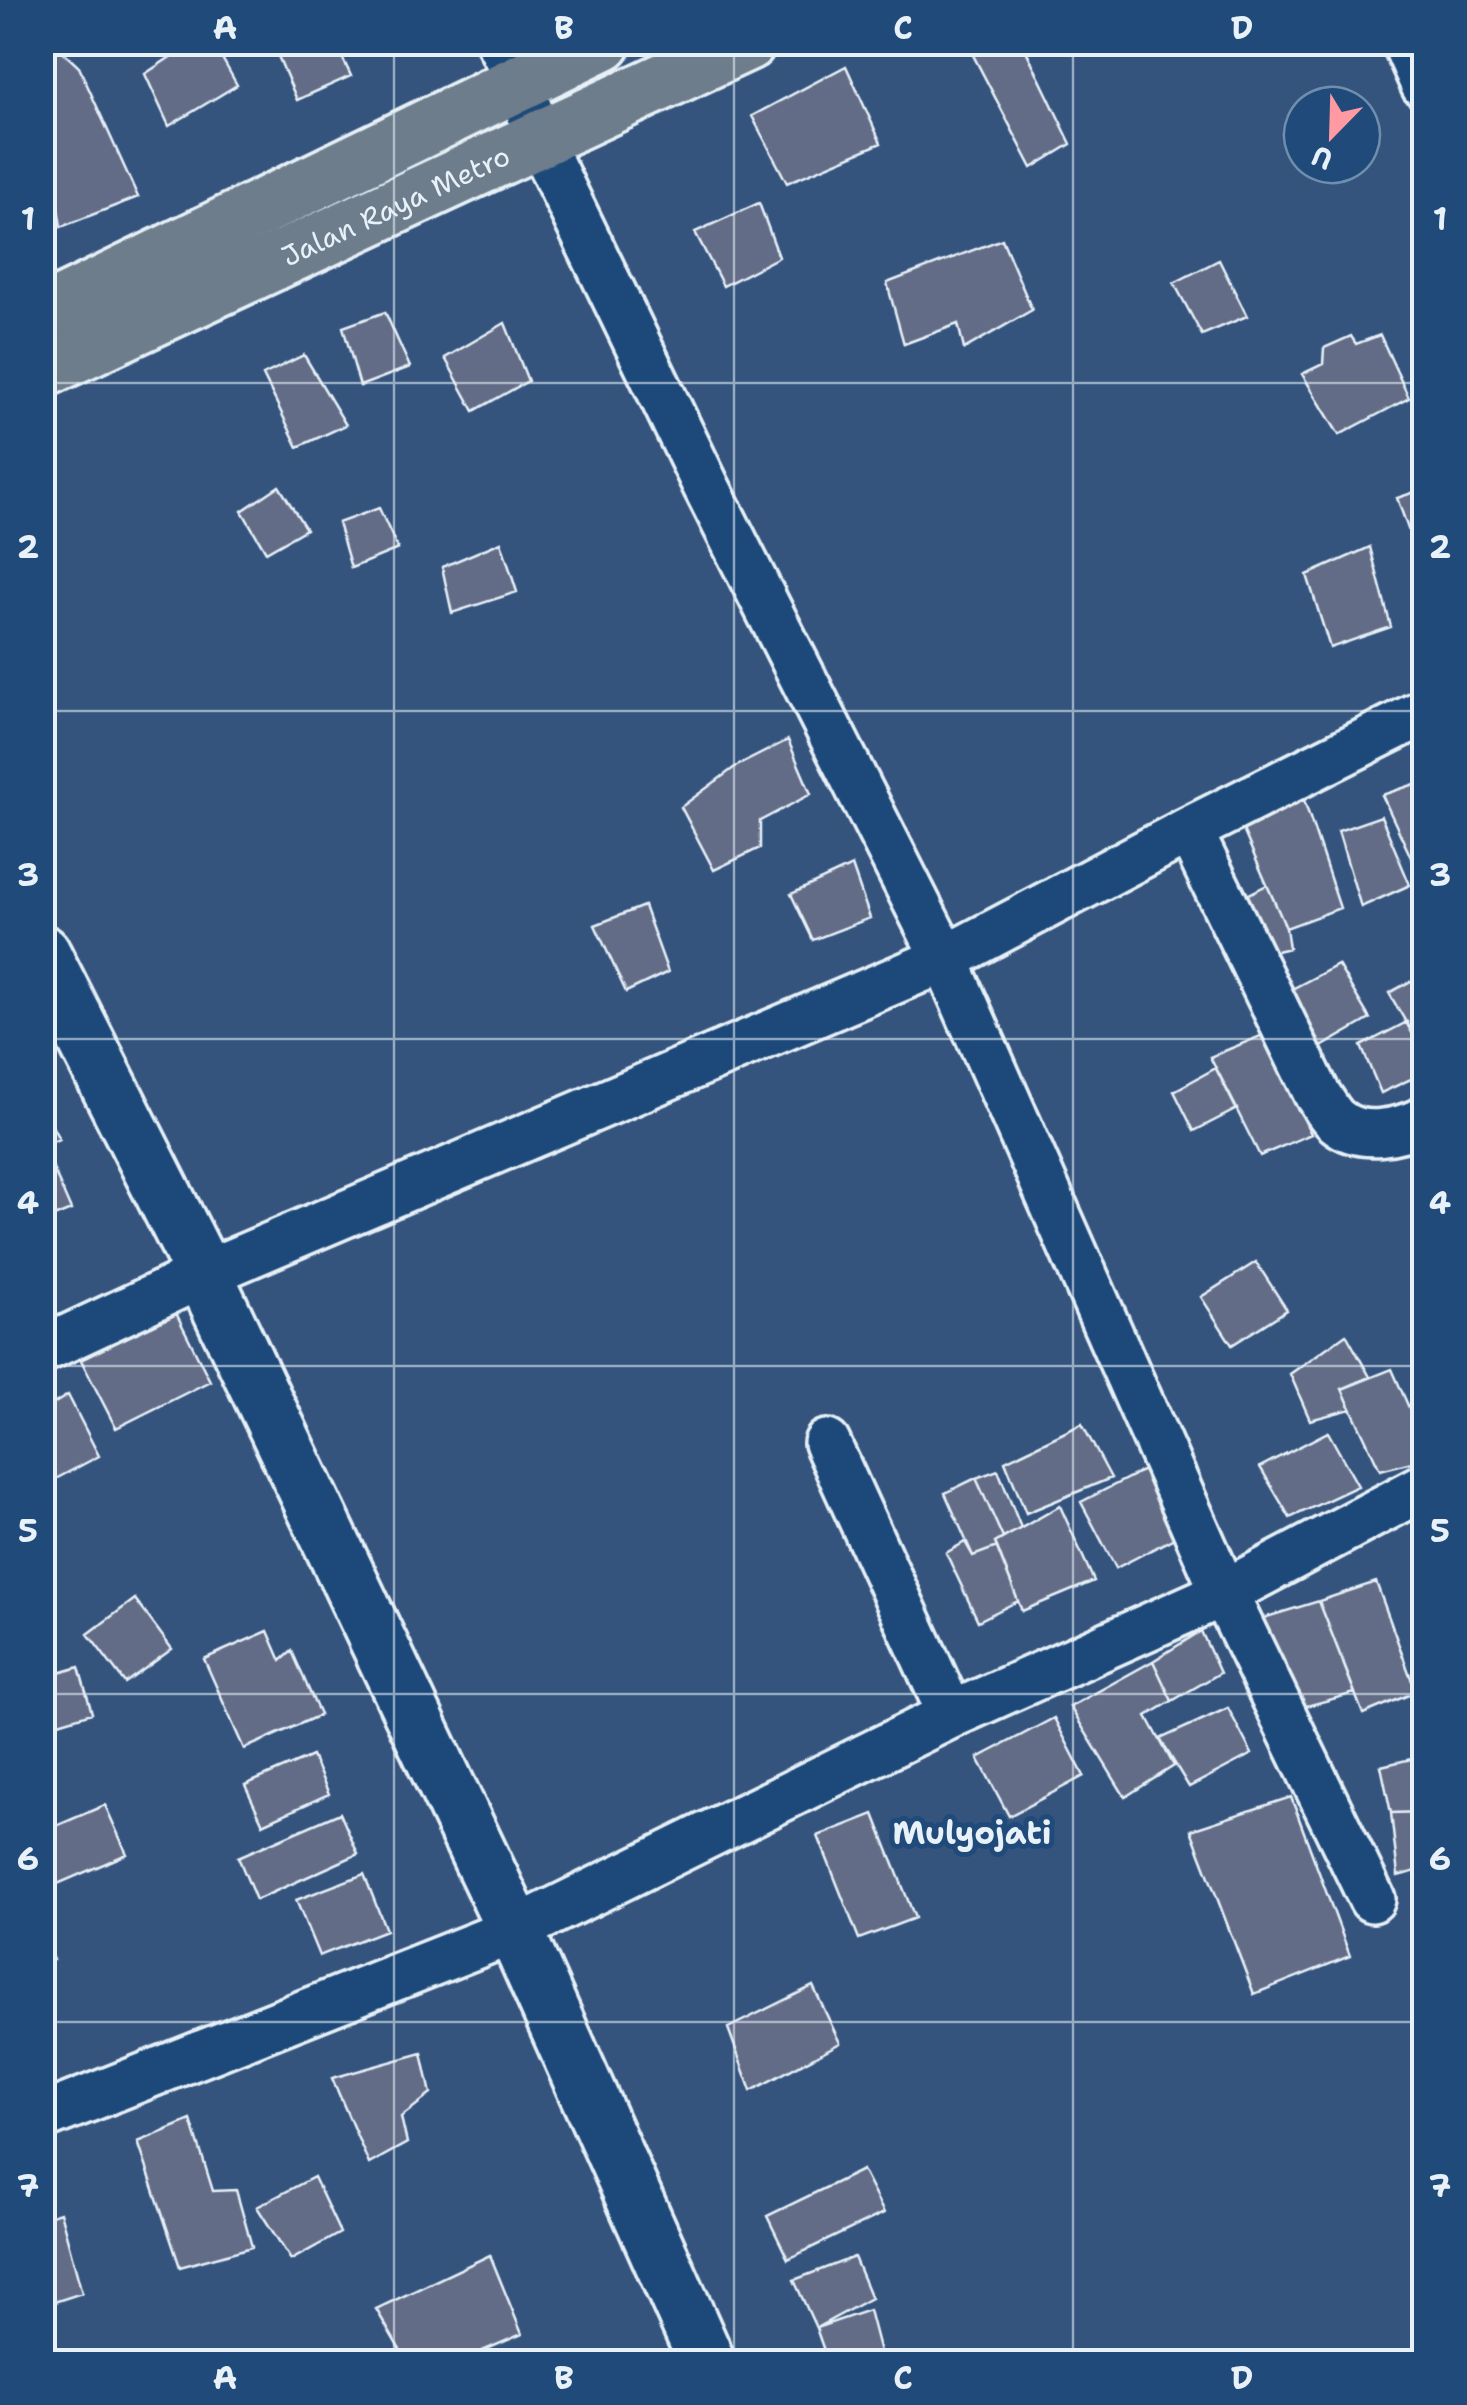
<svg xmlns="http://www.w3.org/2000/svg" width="1467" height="2405" font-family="'Shantell Sans',sans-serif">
	<rect width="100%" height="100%" fill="#34547e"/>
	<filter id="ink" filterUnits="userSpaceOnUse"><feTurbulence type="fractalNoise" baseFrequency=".01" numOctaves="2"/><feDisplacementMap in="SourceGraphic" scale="20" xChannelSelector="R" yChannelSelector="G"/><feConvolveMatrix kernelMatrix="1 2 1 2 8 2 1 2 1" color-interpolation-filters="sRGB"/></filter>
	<g filter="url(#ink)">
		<path fill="#646c87" stroke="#e8f1f8" stroke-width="2.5" d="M42,42H52L79,67L138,197L61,227L53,176L42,156Z
			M193,42H213L237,85L169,126L145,74Z
			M272,42H335L351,76L297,100Z
			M997,42H1022L1071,144L1032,168L972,53Z
			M846,66L881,143L787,183L752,116Z
			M759,203L779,257L723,286L695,232Z
			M1002,239L1032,310L964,349L958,324L904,344L887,283Z
			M1219,260L1247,316L1202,335L1174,283Z
			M385,312L410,367L360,386L343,327Z
			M505,323L528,381L474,411L445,358Z
			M1380,335L1409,398L1339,435L1302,374L1323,364L1324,348L1351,336L1356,344Z
			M304,355L346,425L298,447L263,375Z
			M279,486L306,529L266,552L242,511Z
			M1424,489V574L1397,498Z
			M379,508L398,549L351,568L338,523Z
			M501,542L517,592L452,613L442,567Z
			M1370,547L1391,627L1330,648L1307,575Z
			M788,740L811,794L760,821V848L714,870L681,807L735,767Z
			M1424,781V863L1415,866L1382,795Z
			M1304,800L1340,908L1286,928L1243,830Z
			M1381,816L1410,885L1361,907L1338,831Z
			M852,866L870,918L813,940L791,894Z
			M1267,885L1286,928L1289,948L1251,957L1225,906Z
			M644,906L668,972L626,992L595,925Z
			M1338,965L1370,1019L1316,1050L1290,990Z
			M1424,974V1040L1418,1043L1389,993Z
			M1407,1022L1424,1055V1073L1381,1093L1361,1046Z
			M1263,1035L1311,1134L1260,1156L1210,1057Z
			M1216,1068L1237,1109L1194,1131L1174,1091Z
			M42,1107L59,1139L42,1147Z
			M51,1164L71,1210L42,1222V1167Z
			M1256,1262L1287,1310L1232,1345L1201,1297Z
			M176,1313L210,1381L116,1428L81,1360Z
			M1346,1334L1370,1377L1342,1389L1351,1409L1310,1420L1290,1374Z
			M1392,1369L1424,1442V1459L1380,1470L1342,1389Z
			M68,1395L99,1456L48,1483L42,1475V1411Z
			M1082,1424L1111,1478L1026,1513L1005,1461Z
			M1328,1432L1358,1486L1290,1518L1260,1467Z
			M1146,1469L1180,1535L1116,1568L1081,1502Z
			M998,1470L1021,1528L1003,1538L976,1478Z
			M976,1478L1003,1538L995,1543L997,1547L973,1556L945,1493Z
			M1060,1506L1094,1581L1022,1611L995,1543Z
			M965,1542L973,1556L997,1547L1018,1601L978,1621L946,1553Z
			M1376,1582L1416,1692L1363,1714L1319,1601Z
			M135,1599L172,1649L125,1683L88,1634Z
			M1319,1601L1355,1693L1292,1710L1260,1619Z
			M268,1631L281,1661L292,1651L320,1715L244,1749L204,1659Z
			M1201,1631L1220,1673L1172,1701L1153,1661Z
			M1424,1634V1678L1414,1637Z
			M1153,1661L1172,1701L1147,1716L1174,1766L1125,1797L1070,1707Z
			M79,1667L92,1713L42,1728V1678Z
			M1228,1708L1252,1754L1189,1787L1160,1739Z
			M1054,1718L1084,1776L1009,1816L978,1758Z
			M312,1756L329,1794L263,1824L245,1785Z
			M1424,1756V1812L1391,1813L1381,1766Z
			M1291,1797L1350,1956L1254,1994L1191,1830Z
			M105,1805L127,1854L46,1889L42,1882V1832Z
			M1424,1812V1869L1398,1876L1391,1813Z
			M340,1813L358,1854L256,1900L238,1857Z
			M874,1814L915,1918L859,1939L818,1836Z
			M364,1874L386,1930L319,1956L296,1900Z
			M42,1937L53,1960L42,1966Z
			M813,1986L840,2043L751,2091L728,2028Z
			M422,2053L431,2094L401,2117L407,2143L369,2164L332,2078Z
			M191,2120L213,2191L236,2190L252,2247L180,2267L138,2142Z
			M862,2170L884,2213L788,2259L767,2216Z
			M314,2177L340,2233L291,2260L257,2207Z
			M60,2212L82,2293L42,2306V2218Z
			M490,2255L522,2334L457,2362H407L376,2309Z
			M854,2257L871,2298L816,2328L794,2280Z
			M869,2310L880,2352L857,2362H828L816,2328Z"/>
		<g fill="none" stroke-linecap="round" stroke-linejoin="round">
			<g stroke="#e8f1f8" stroke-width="52">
				<path id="street" d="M499,42L520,82L538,138L706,486L945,959L1224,1593L1372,1899
					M1405,42L1424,85
					M1189,830L1317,1094C1323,1102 1329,1115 1337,1121C1361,1141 1399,1132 1424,1120
					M42,1350L204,1274L945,959L1189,830L1424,712
					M827,1443L951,1715
					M42,2117L515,1930L951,1715L1224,1593L1424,1487"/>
			</g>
			<g stroke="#e8f1f8" stroke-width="62">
				<path id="secondary" d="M42,953L204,1274L515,1930L707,2362"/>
			</g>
			<g stroke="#e8f1f8" stroke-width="62">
				<g id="highway">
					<path d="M42,314L603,42"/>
					<path id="s1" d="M42,370L748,42"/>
				</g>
			</g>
			<use href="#street" stroke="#1f4a7a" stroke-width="45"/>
			<use href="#secondary" stroke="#1f4a7a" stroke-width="55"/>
			<use href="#highway" stroke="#6d7d8c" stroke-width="55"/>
		</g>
	</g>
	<path fill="none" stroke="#e8f1f8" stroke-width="2.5" stroke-opacity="0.55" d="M394,42V2362M734,42V2362M1073,42V2362M42,383H1424M42,711H1424M42,1039H1424M42,1366H1424M42,1694H1424M42,2022H1424"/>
	<g text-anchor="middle" stroke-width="10" stroke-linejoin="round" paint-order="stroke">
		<g font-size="28" fill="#e8f1f8" stroke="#1f4a7a">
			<text dy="10" stroke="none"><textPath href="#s1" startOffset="390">Jalan Raya Metro</textPath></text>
		</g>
		<g font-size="32" font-weight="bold" fill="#e8f1f8" stroke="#1f4a7a">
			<text x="972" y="1844">Mulyojati</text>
		</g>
	</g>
	<rect width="1467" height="2405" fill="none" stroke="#1f4a7a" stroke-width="110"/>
	<g transform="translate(1332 135) rotate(203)"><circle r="48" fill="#1f4a7a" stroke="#6f8dac" stroke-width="2.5"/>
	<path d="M0-8L18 38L0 25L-18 38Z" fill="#ff9aa2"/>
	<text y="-15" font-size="28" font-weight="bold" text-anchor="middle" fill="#e8f1f8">U</text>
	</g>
	<rect x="55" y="55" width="1357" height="2295" fill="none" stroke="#e8f1f8" stroke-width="4"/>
	<g font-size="32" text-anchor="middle" font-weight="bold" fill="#e8f1f8">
		<text x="225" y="39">A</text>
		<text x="564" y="39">B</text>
		<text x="903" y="39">C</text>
		<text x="1242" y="39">D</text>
		<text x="28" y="230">1</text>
		<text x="1440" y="230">1</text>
		<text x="28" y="558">2</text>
		<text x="1440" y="558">2</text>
		<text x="28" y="886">3</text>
		<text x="1440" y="886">3</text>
		<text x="28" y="1214">4</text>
		<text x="1440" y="1214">4</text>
		<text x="28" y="1542">5</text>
		<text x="1440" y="1542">5</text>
		<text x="28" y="1870">6</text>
		<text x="1440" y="1870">6</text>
		<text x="28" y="2197">7</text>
		<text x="1440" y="2197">7</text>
		<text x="225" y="2389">A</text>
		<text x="564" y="2389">B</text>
		<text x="903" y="2389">C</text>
		<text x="1242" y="2389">D</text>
	</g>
</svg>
